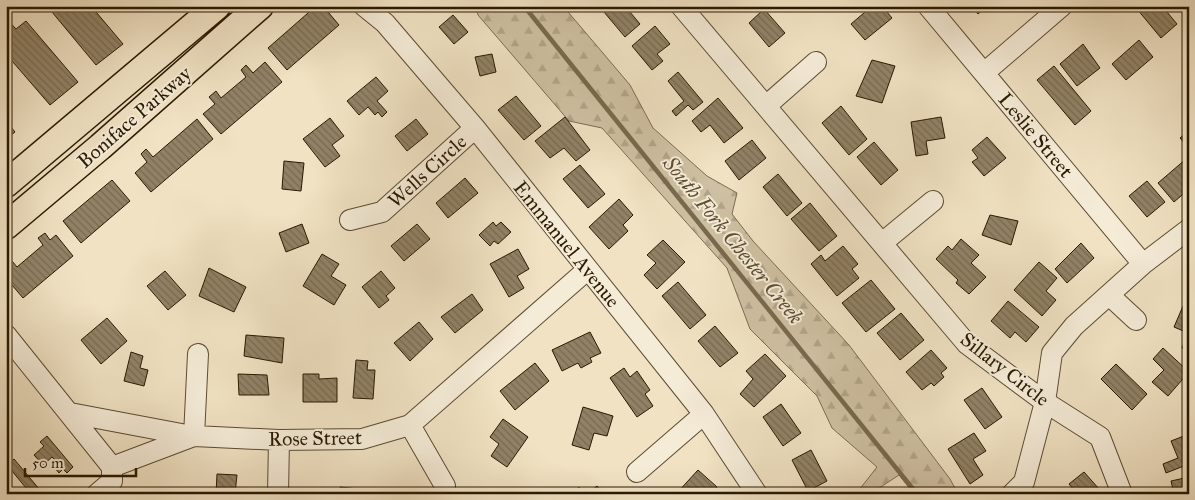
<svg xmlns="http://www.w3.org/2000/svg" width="1195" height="500" font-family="'IM FELL Great Primer',serif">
	<defs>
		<pattern id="forest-firs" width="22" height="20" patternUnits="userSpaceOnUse" patternTransform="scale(1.25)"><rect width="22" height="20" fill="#cec0a2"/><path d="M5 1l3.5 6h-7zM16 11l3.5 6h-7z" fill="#b1a48a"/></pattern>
		<pattern id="building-back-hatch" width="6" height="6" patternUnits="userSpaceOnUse" patternTransform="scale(1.25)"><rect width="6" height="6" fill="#918266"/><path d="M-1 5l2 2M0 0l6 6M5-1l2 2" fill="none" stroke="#776a52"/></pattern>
	</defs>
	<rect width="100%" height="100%" fill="#f0e2c3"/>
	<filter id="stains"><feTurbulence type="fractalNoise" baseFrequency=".004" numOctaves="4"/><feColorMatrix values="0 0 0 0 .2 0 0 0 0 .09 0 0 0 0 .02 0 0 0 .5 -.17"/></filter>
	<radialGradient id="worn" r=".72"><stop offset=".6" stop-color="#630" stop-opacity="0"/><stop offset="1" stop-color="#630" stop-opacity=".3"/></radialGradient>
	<path fill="url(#forest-firs)" stroke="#7c6c52" d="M475,6H563L630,85L653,128L707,176L737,193L732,214L753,241L849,345L950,479L958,494H914L899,475L870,494H861L859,490L877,467L832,428L817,396L750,329L727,268L602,128L569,121L478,15Z"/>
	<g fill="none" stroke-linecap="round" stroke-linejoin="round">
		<path stroke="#79694e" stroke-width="4.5" d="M524,6L917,494"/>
	</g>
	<path fill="url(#building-back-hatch)" stroke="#2a1902" d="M47,6H91L123,44L96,65Z
		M316,6H323L339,25L287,70L268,48Z
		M611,6H625L640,24L625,37L604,12Z
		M872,6H882L892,18L865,40L851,24Z
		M972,6H987L978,14Z
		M1140,6H1162L1177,24L1161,38L1137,9Z
		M764,9L785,33L769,47L749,23Z
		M453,15L468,32L454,44L439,27Z
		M6,18L16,29L26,21L78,82L50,105L6,54Z
		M655,26L670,44L657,54L663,61L652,70L632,46Z
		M1139,40L1153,57L1126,80L1112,64Z
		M1083,44L1100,68L1077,86L1060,64Z
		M492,54L496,72L480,76L475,57Z
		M872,60L895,66L882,103L856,96Z
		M265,62L282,82L221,134L203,114L215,104L209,97L216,91L221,98L246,77L241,70L246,65L253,73Z
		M1054,66L1091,111L1075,125L1037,80Z
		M678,72L703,102L693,110L688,105L676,116L672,111L684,101L668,81Z
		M376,77L388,91L377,101L387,112L382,117L378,112L375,115L368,107L359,115L347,101Z
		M516,96L541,126L524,140L498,110Z
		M718,98L743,128L724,143L710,125L701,132L692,121Z
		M841,106L867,139L849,155L822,123Z
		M565,117L590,150L576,161L564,148L550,158L535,141Z
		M941,117L945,138L926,141L928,154L916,156L911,122Z
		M330,118L344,136L332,145L340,156L325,167L303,139Z
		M197,119L213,139L151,192L135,173L147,162L141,154L146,149L153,157Z
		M416,119L428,134L407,151L395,136Z
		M6,121L15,132L6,139Z
		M1189,131V148L1180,138Z
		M987,137L1006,158L984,176L972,162L978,158L972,150Z
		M752,140L766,158L739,180L725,161Z
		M874,142L898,170L881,185L857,157Z
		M1186,159L1189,162V189L1174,202L1158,183Z
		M284,161L304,163L301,191L282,189Z
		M580,165L605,194L588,208L563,179Z
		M778,174L802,203L787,216L763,187Z
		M465,178L478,193L448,218L436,203Z
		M112,180L130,201L81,243L63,221Z
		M1147,181L1165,202L1147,217L1129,196Z
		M619,199L633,215L623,225L628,231L609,249L589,227Z
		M810,203L837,236L819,251L791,219Z
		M990,215L1018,221L1011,245L982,235Z
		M493,222L496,226L501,222L511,232L498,244L494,241L490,246L479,235Z
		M302,224L309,243L286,252L279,233Z
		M417,224L430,239L404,261L391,246Z
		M45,233L50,240L56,235L73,256L23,298L6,278L10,273L6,269V266L12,261L17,267L43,245L38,238Z
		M961,239L979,255L971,263L986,277L969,294L956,283L958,280L936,259L948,246L952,250Z
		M663,240L685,262L657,289L644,275L656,263L647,255Z
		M1081,243L1094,258L1067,283L1055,269Z
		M843,246L858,264L852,269L859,278L837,296L811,264L821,255L825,261Z
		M518,249L529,269L517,276L524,288L509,297L490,264Z
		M322,254L339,264L331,276L346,285L334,305L303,286Z
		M1039,262L1057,278L1046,291L1056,300L1042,316L1014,290Z
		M209,268L246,287L234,312L199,296Z
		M165,271L186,295L168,310L147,286Z
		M381,271L395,288L386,296L389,300L379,308L362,287Z
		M871,280L895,309L866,332L842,303Z
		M678,282L706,315L690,329L662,296Z
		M472,294L483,310L455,333L441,317Z
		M1008,301L1039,327L1026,342L1015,332L1010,338L991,321Z
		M1183,306L1189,308V350L1182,348L1188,333L1174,327Z
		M901,313L924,340L900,360L877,333Z
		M107,318L127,341L101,364L81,340Z
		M419,322L433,339L410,361L394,343Z
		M715,326L738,353L720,367L698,341Z
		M590,332L601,353L590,358L592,362L581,368L578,363L562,371L552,350Z
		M246,335L284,338L282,363L244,356Z
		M1163,348L1189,372L1168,396L1152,382L1164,370L1153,359Z
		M931,350L947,368L941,373L944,377L934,386L931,383L922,390L906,372Z
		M131,352L143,356L140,368L148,370L144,386L124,381Z
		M765,354L786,376L754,407L740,394L753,379L746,371Z
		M356,360L368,361L367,370H375L373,399L353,398Z
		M535,363L549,381L515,410L500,391Z
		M1116,364L1147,394L1132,410L1101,379Z
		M624,368L630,377L637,371L650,390L645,394L653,406L637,417L610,378Z
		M238,374L267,375L269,395H239Z
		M303,374H319V379L337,378V402H303Z
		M982,388L1002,417L985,429L964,400Z
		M781,404L801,433L783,446L763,417Z
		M583,407L613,416L607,436L594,433L589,450L572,445Z
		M503,419L528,437L507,467L491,456L499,444L490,437Z
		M974,433L986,451L973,459L983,475L970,484L948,449Z
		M1189,434V464L1166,473L1163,464L1178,458L1171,441Z
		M47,436L73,467L67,473L63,469L59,473L54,467L58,463L52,457L43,465L34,455L44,446L40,442Z
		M811,450L827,481L808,491L792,460Z
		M14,459L40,490L35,494H31L7,465Z
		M698,470L717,487L710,494H676Z
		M1084,472L1100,490L1096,494H1068L1073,489L1069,484Z
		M217,474L237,475L235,494H216Z
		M1189,477V494H1174L1171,481Z
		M597,486L603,494H587Z
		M340,487L359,489V494H339Z
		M579,487L585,494H571Z
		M911,491V494H878V492Z"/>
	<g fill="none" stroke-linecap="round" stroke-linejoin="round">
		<g stroke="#5c4b32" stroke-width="22">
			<path id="minor" d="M364,6L385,23L475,128L704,414L757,494
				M681,6L967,344L1045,402L1100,437L1122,494
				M928,6L1143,264
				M984,73L1062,6
				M766,106L816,62
				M350,220L382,212L475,128
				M882,243L933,201
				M1109,295L1136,320
				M6,335L112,467
				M70,413L192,436
				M410,425L445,486
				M194,436L198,354
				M637,472L704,414
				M97,494L112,481V467L194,436L279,440L362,439L410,425L587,270
				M278,494L279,440
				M1012,494L1024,482L1045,402L1052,353L1074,326L1143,264L1189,229"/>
		</g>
		<g stroke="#2a1902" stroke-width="29">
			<path id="major" d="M6,184L217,6
				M6,226L100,147L260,6"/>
		</g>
		<use href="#minor" stroke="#f5ecd8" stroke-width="20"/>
		<use href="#major" stroke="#f0e2c3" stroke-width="26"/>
	</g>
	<g text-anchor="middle" stroke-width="4" stroke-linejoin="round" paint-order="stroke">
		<g font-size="20" fill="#2a1902" stroke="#f5ecd8">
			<text transform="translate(134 117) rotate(-41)" y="7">Boniface Parkway</text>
			<text transform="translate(1036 135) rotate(50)" y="7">Leslie Street</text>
			<text transform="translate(427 171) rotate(-42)" y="7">Wells Circle</text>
			<text transform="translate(567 244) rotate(51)" y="7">Emmanuel Avenue</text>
			<text transform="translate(1005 369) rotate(38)" y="7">Sillary Circle</text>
			<text transform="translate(315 438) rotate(-1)" y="7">Rose Street</text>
		</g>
		<g font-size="21" font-style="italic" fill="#5e4e35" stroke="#f5ecd8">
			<text transform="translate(733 240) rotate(51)" y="7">South Fork Chester Creek</text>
		</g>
	</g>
	<rect width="1195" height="500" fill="none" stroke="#f0e2c3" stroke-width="25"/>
	<rect x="8" y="8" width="1180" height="485" fill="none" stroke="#2a1902" stroke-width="2.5"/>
	<rect x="12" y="12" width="1170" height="475" fill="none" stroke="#2a1902"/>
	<path d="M25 468v8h111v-8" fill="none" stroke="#2a1902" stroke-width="2.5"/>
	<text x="32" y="468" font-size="15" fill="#2a1902" stroke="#f5ecd8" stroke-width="4" paint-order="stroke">50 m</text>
	<rect width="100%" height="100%" filter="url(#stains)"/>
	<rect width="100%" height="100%" fill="url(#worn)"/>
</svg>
